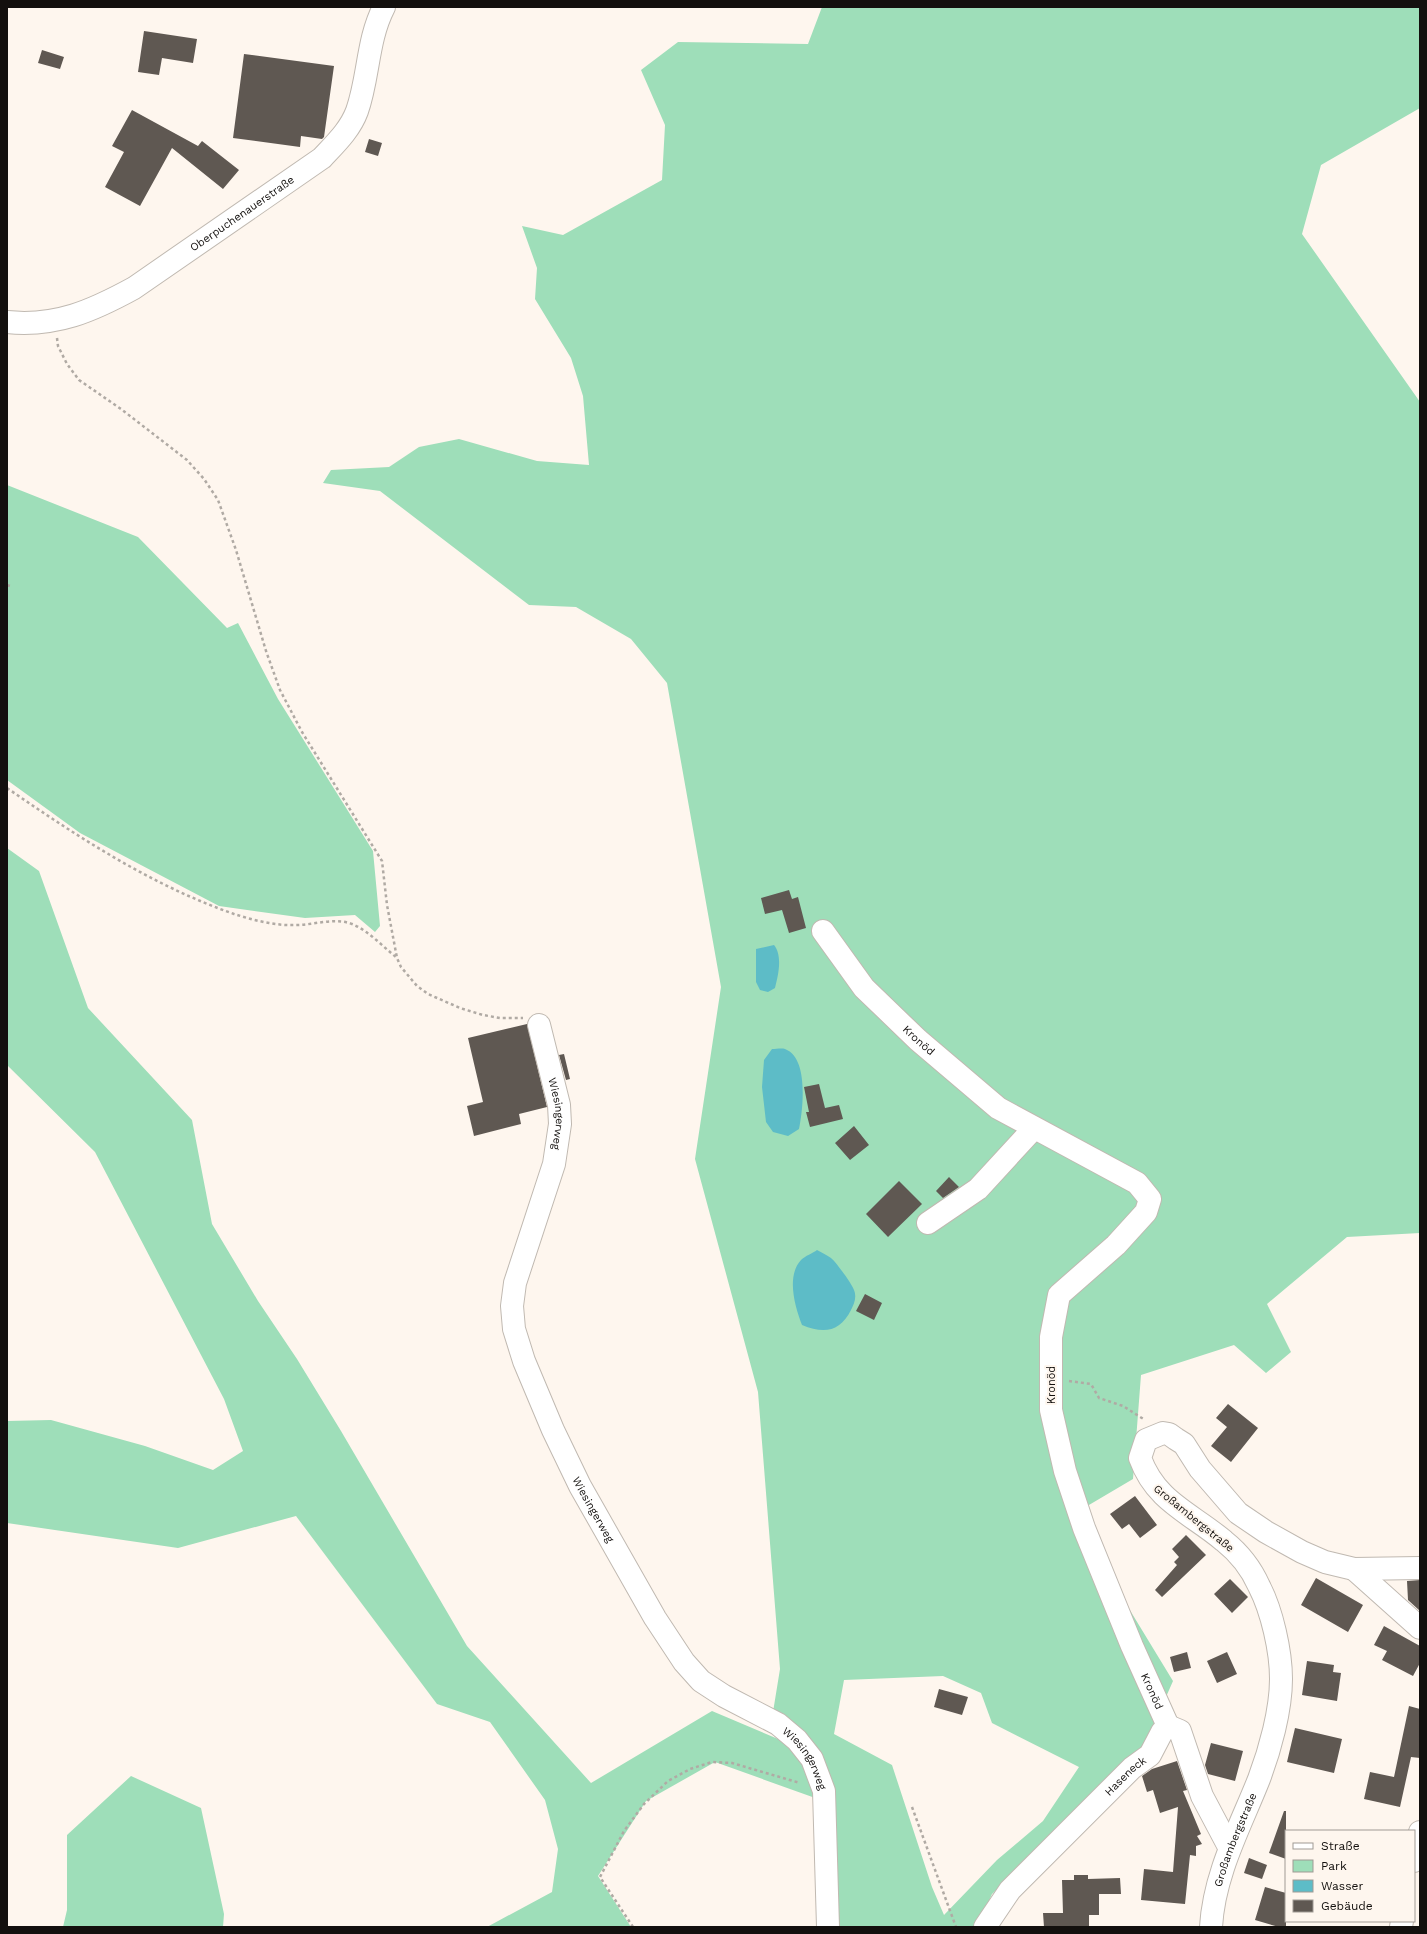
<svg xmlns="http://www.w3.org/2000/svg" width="1427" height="1934" font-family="'Work Sans',sans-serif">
	<rect width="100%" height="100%" fill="#fef6ee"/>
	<path fill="#9edeb9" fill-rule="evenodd" d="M822,7H1420V108L1321,165L1302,234L1420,402V1233L1347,1237L1267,1304L1291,1352L1266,1373L1234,1345L1141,1375L1133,1479L1072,1515L1173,1681L1144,1747L1045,1845L992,1894L977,1927H834L835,1790L810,1742L773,1712L780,1669L758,1392L695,1159L721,987L667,683L631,639L576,607L529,605L380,491L323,483L331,470L389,467L419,447L459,439L537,461L589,465L583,396L571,358L535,299L537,268L522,226L563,235L662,180L665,125L641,70L678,42L808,44ZM943,1676L981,1693L992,1723L1079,1767L1043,1821L997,1860L944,1915L932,1887L892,1765L834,1734L844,1680Z
		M7,485L138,537L227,628L238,623L278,699L373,851L380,926L375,932L355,915L305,918L219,906L80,833L7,780Z
		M7,848L39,871L88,1008L192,1120L212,1224L258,1301L297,1359L341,1431L467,1646L591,1783L712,1711L790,1744L811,1769L818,1799L715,1762L646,1801L598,1876L631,1927H487L552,1892L558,1849L545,1800L490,1722L437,1704L296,1516L178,1548L7,1523V1421L51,1420L145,1446L213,1470L243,1451L224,1399L95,1152L7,1065Z
		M131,1776L201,1808L224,1914L223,1927H63L67,1910V1835Z"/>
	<path fill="#5dbcc7" d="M774,945C783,956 778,976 775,988L768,992L760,990L756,982V949Z
		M772,1049C776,1049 782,1048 785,1049C809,1058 803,1109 799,1129L788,1136L773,1132L766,1122L762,1087L764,1060Z
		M817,1250C822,1253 827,1255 831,1258C836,1262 852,1284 854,1290C857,1297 854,1304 851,1310C840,1332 824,1334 802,1325C795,1307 786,1276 801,1260C805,1256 813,1253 817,1250Z"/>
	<path fill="#5f5852" d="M144,31L197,39L193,63L162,58L159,75L138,72Z
		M42,50L64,57L60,69L38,63Z
		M244,54L334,66L324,137L322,139L301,136L300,147L233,138Z
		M132,110L198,146L202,141L239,170L223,189L172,148L140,206L105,187L124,152L112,146Z
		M369,139L382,143L378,156L365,152Z
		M789,890L792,899L798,897L806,928L789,933L782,910L765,914L761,898Z
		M527,1024L547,1107L519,1114L521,1124L474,1136L467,1106L483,1102L468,1038Z
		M564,1054L570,1079L566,1080L559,1055Z
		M819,1084L825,1108L839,1105L843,1119L810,1127L806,1112H809L804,1087Z
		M854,1126L869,1145L850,1160L835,1143Z
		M949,1177L959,1187L943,1198L936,1191Z
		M899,1181L922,1204L888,1237L866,1214Z
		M865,1294L882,1303L874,1320L856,1311Z
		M1228,1404L1258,1428L1231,1462L1211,1446L1227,1427L1216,1418Z
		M1135,1496L1157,1525L1140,1538L1129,1524L1122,1529L1110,1514Z
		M1186,1535L1206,1555L1162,1597L1155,1590L1177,1565L1174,1562L1179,1557L1172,1549Z
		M1316,1578L1363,1605L1348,1632L1301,1605Z
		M1230,1579L1248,1597L1232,1613L1214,1594Z
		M1420,1580V1611L1408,1600L1407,1581Z
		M1384,1626L1420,1646V1663L1413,1676L1382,1660L1387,1651L1374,1645Z
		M1187,1652L1191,1668L1174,1672L1170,1657Z
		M1227,1652L1237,1674L1217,1683L1207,1661Z
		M1307,1661L1334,1665L1333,1672L1341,1673L1337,1701L1302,1695Z
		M939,1689L968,1697L962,1715L934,1707Z
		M1409,1706L1420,1709V1758L1411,1757L1400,1807L1364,1799L1370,1772L1394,1777Z
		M1295,1728L1342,1739L1334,1773L1287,1762Z
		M1211,1743L1243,1751L1235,1781L1208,1774L1205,1765Z
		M1177,1761L1187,1790L1183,1791L1201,1834L1197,1836L1202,1844L1196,1846V1856L1190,1855L1185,1904L1141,1900L1144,1869L1173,1872L1178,1807L1160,1813L1153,1790L1147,1792L1142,1776L1152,1769Z
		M1284,1811H1286V1859L1269,1853Z
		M1249,1858L1267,1865L1262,1879L1244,1873Z
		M1074,1875H1088V1879L1120,1878L1121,1894H1099V1915H1089V1927H1044L1043,1913H1063L1062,1880H1074Z
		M1265,1887L1286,1893V1927H1279L1255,1920Z"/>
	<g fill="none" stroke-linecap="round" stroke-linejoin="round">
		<g stroke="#c0b9b1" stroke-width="24">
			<g id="minor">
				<path id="s1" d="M7,322C56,327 92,311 134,288L322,158C335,144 350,130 357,111C369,77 367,40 384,7"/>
				<path id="s2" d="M823,931L864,988L918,1040L998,1108L1137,1183L1150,1199L1146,1212L1116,1245L1059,1295L1051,1337V1410L1065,1471L1084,1528L1132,1646L1168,1726"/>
				<path id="s3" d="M539,1025L559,1105L560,1124L554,1164L515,1283L512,1306L514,1329L524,1361L553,1430L580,1486L655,1618L684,1662L701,1681L724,1696L778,1724L797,1740L812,1759L824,1791L828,1927"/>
				<path d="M928,1223L978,1189L1034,1128"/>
				<path d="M1354,1569L1420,1628"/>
				<path d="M1414,1861L1420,1832"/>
				<path id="s4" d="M985,1927L1010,1890L1132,1768L1150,1755L1162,1732L1168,1726L1180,1731L1202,1796L1229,1847"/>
				<path id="s5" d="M1211,1927C1214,1874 1240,1827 1259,1779C1270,1750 1281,1710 1281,1679C1281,1651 1272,1611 1259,1586C1251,1568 1239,1553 1224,1541C1191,1513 1156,1502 1140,1458L1146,1440L1163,1433L1169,1434L1176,1439L1184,1444L1200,1469L1238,1513L1266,1532L1302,1552L1325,1562L1354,1569L1420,1568"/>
				<path d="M1401,1927L1402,1921"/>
			</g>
		</g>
		<path stroke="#b0aaa4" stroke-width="2.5" stroke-dasharray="3 3" stroke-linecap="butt" d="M57,338L58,346L67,364L79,380L121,409L187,460L204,479L218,500L236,550L266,651L280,690L302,732L382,861L387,905L397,958L401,967L417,986L428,994L460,1008L483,1015L500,1018H523
			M7,585L10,586
			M7,788C78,837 151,885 234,914C253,920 275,926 296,925C315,925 334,917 352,924C369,931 382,946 396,957
			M1069,1381L1091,1384L1099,1398L1123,1406L1145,1420
			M912,1807L956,1927
			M633,1927L600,1877L624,1831L644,1804L668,1781L690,1769L712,1762L732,1763L800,1783"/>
		<use href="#minor" stroke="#fff" stroke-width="22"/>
	</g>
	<g text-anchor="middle" stroke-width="4" stroke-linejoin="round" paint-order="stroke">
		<g font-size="11" fill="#13100e" stroke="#fef6ee">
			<text dy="4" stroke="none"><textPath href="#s1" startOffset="265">Oberpuchenauerstraße</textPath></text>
			<text dy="4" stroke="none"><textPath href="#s2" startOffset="146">Kronöd</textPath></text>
			<text dy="4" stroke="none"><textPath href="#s3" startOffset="91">Wiesingerweg</textPath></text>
			<text transform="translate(1051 1385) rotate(-90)" y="4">Kronöd</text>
			<text dy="4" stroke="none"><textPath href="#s3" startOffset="511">Wiesingerweg</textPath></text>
			<text transform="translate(1194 1518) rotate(39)" y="4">Großambergstraße</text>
			<text dy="4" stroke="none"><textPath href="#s2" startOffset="978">Kronöd</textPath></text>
			<text dy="4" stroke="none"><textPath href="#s3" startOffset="847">Wiesingerweg</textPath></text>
			<text dy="4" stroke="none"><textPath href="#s4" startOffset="207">Haseneck</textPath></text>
			<text dy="4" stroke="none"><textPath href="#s5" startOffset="91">Großambergstraße</textPath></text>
		</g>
	</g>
	<rect width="1427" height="1934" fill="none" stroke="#13100e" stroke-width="16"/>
	<rect x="1285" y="1830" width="130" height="92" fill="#fef6ee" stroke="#a09a94"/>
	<rect x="1293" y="1843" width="20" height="6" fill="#ffffff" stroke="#a09a94"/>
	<text x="1321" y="1850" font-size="12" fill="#13100e">Straße</text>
	<rect x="1293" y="1860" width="20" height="12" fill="#9edeb9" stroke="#a09a94"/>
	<text x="1321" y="1870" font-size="12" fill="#13100e">Park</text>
	<rect x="1293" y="1880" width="20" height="12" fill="#5dbcc7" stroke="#a09a94"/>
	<text x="1321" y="1890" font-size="12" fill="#13100e">Wasser</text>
	<rect x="1293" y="1900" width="20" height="12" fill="#5f5852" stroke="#a09a94"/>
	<text x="1321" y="1910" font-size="12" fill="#13100e">Gebäude</text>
</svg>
